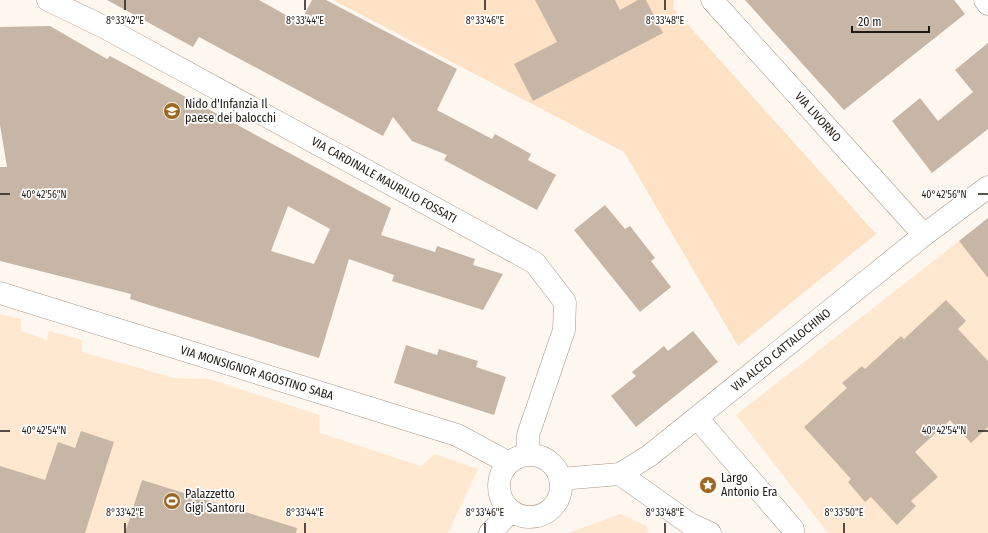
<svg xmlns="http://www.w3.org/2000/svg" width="988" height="533" font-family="'Fira Sans Condensed',sans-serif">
	<rect width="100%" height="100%" fill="#fef7f0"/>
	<path fill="#ffe7d0" d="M959,241L988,277V533H828L736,415Z
		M0,314L21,319V331L47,340L49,331L82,340V352L175,378L209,379L319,415L320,433L421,466L435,454L478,469L448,533H0Z
		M620,514L647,526L648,533H568Z"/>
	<path fill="#fde2c6" d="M333,0H674L673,8L876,234L738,346L624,152Z"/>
	<path fill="#c7b6a6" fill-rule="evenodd" d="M107,0H259L300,23L312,0H326L457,69L437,110L492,139L495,134L531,154L528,160L556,175L537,210L444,160L447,155L412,141L393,117L383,136L199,37L193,47Z
		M535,0H615L620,10L638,0H646L663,33L533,101L514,64L557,42Z
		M745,0H954L965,14L844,110Z
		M50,26L107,59L110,56L391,208L381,235L435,252L437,246L475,259L473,265L503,274L483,310L392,281L394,275L349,259L319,358L130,299L131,294L0,261V167H7L0,125V27ZM288,206L330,229L314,264L271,251Z
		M988,43V129L932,173L892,121L920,98L938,121L973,92L955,70Z
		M605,205L625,229L630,226L655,258L651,261L671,287L640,312L574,230Z
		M988,218V278L959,241Z
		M946,300L966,321L958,329L988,361V427L971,443L950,420L915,452L938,477L911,501L916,506L897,525L871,497L865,502L848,482L851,479L804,427L847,388L842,383L862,366L865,369L901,336L904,339Z
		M693,331L718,362L636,427L611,396L636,376L632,372L664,346L668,351Z
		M406,345L437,355L439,349L478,361L476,367L506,377L494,415L394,383Z
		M81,431L114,442L85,533H0V466L45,480L58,442L75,448Z
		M142,480L297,528L296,533H125Z"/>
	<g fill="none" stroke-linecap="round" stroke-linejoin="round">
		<g stroke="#a89888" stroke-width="23">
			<path id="minor" d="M48,0L104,27L535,263L565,302L564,330L528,435V455
				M712,0L924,235
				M0,293L457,435L509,463
				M697,418L793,529V533
				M499 486a31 31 0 1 1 62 0a31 31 0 1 1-62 0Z
				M620,474L690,524L710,533
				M560,479L620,474L649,456L924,235L988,187
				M490,533L511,511"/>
		</g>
		<g stroke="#a89888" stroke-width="23">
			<path id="secondary" d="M985,0L988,4"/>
		</g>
		<use href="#minor" stroke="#fff" stroke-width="22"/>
		<use href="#secondary" stroke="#fff" stroke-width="22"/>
	</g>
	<path fill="none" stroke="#201a14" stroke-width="1.5" d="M125,0V10M305,0V10M485,0V10M665,0V10M0,194H10M978,194H988M0,431H10M978,431H988M125,523V533M305,523V533M485,523V533M665,523V533M844,523V533"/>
	<defs>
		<g id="school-disc" transform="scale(0.9)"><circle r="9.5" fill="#9d6621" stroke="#fff"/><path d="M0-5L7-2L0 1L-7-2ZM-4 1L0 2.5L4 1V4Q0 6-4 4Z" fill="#fff"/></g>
		<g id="sight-disc" transform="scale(0.9)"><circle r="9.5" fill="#9d6621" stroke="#fff"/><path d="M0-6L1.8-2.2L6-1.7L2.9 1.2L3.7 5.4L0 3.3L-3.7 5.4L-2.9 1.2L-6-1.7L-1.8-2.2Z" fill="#fff"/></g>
		<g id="stadium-disc" transform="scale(0.9)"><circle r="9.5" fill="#9d6621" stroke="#fff"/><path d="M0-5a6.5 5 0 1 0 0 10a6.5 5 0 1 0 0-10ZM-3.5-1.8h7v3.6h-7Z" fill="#fff"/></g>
	</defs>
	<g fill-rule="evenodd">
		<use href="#school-disc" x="172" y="111"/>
		<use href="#sight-disc" x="708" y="485"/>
		<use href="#stadium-disc" x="172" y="501"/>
	</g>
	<g text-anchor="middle" stroke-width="3.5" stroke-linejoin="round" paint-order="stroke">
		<g font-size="12" fill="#201a14" stroke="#fff" text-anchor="start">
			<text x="185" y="108">Nido d'Infanzia Il<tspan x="185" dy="14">paese dei balocchi</tspan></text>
			<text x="721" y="482">Largo<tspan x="721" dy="14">Antonio Era</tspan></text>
			<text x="185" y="498">Palazzetto<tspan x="185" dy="14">Gigi Santoru</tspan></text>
		</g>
		<g font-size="12" fill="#201a14" stroke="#fff">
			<text transform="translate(818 117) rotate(48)" y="4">VIA LIVORNO</text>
			<text transform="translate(384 180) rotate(29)" y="4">VIA CARDINALE MAURILIO FOSSATI</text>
			<text transform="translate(781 350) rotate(-39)" y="4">VIA ALCEO CATTALOCHINO</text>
			<text transform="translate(257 373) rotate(17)" y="4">VIA MONSIGNOR AGOSTINO SABA</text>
		</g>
	</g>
	<g font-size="10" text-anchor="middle" fill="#201a14" stroke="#fff" stroke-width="3.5" stroke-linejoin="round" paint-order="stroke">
		<text x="125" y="24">8°33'42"E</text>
		<text x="305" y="24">8°33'44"E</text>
		<text x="485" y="24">8°33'46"E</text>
		<text x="665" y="24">8°33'48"E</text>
		<text x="44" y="198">40°42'56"N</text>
		<text x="944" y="198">40°42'56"N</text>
		<text x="44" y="434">40°42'54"N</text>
		<text x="944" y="434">40°42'54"N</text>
		<text x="125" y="516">8°33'42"E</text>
		<text x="305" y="516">8°33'44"E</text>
		<text x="485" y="516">8°33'46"E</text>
		<text x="665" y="516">8°33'48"E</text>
		<text x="844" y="516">8°33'50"E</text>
	</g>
	<path d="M852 26v6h77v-6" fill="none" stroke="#201a14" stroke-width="2"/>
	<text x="858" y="26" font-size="12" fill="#201a14" stroke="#ffffff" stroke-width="3" paint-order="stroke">20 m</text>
</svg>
